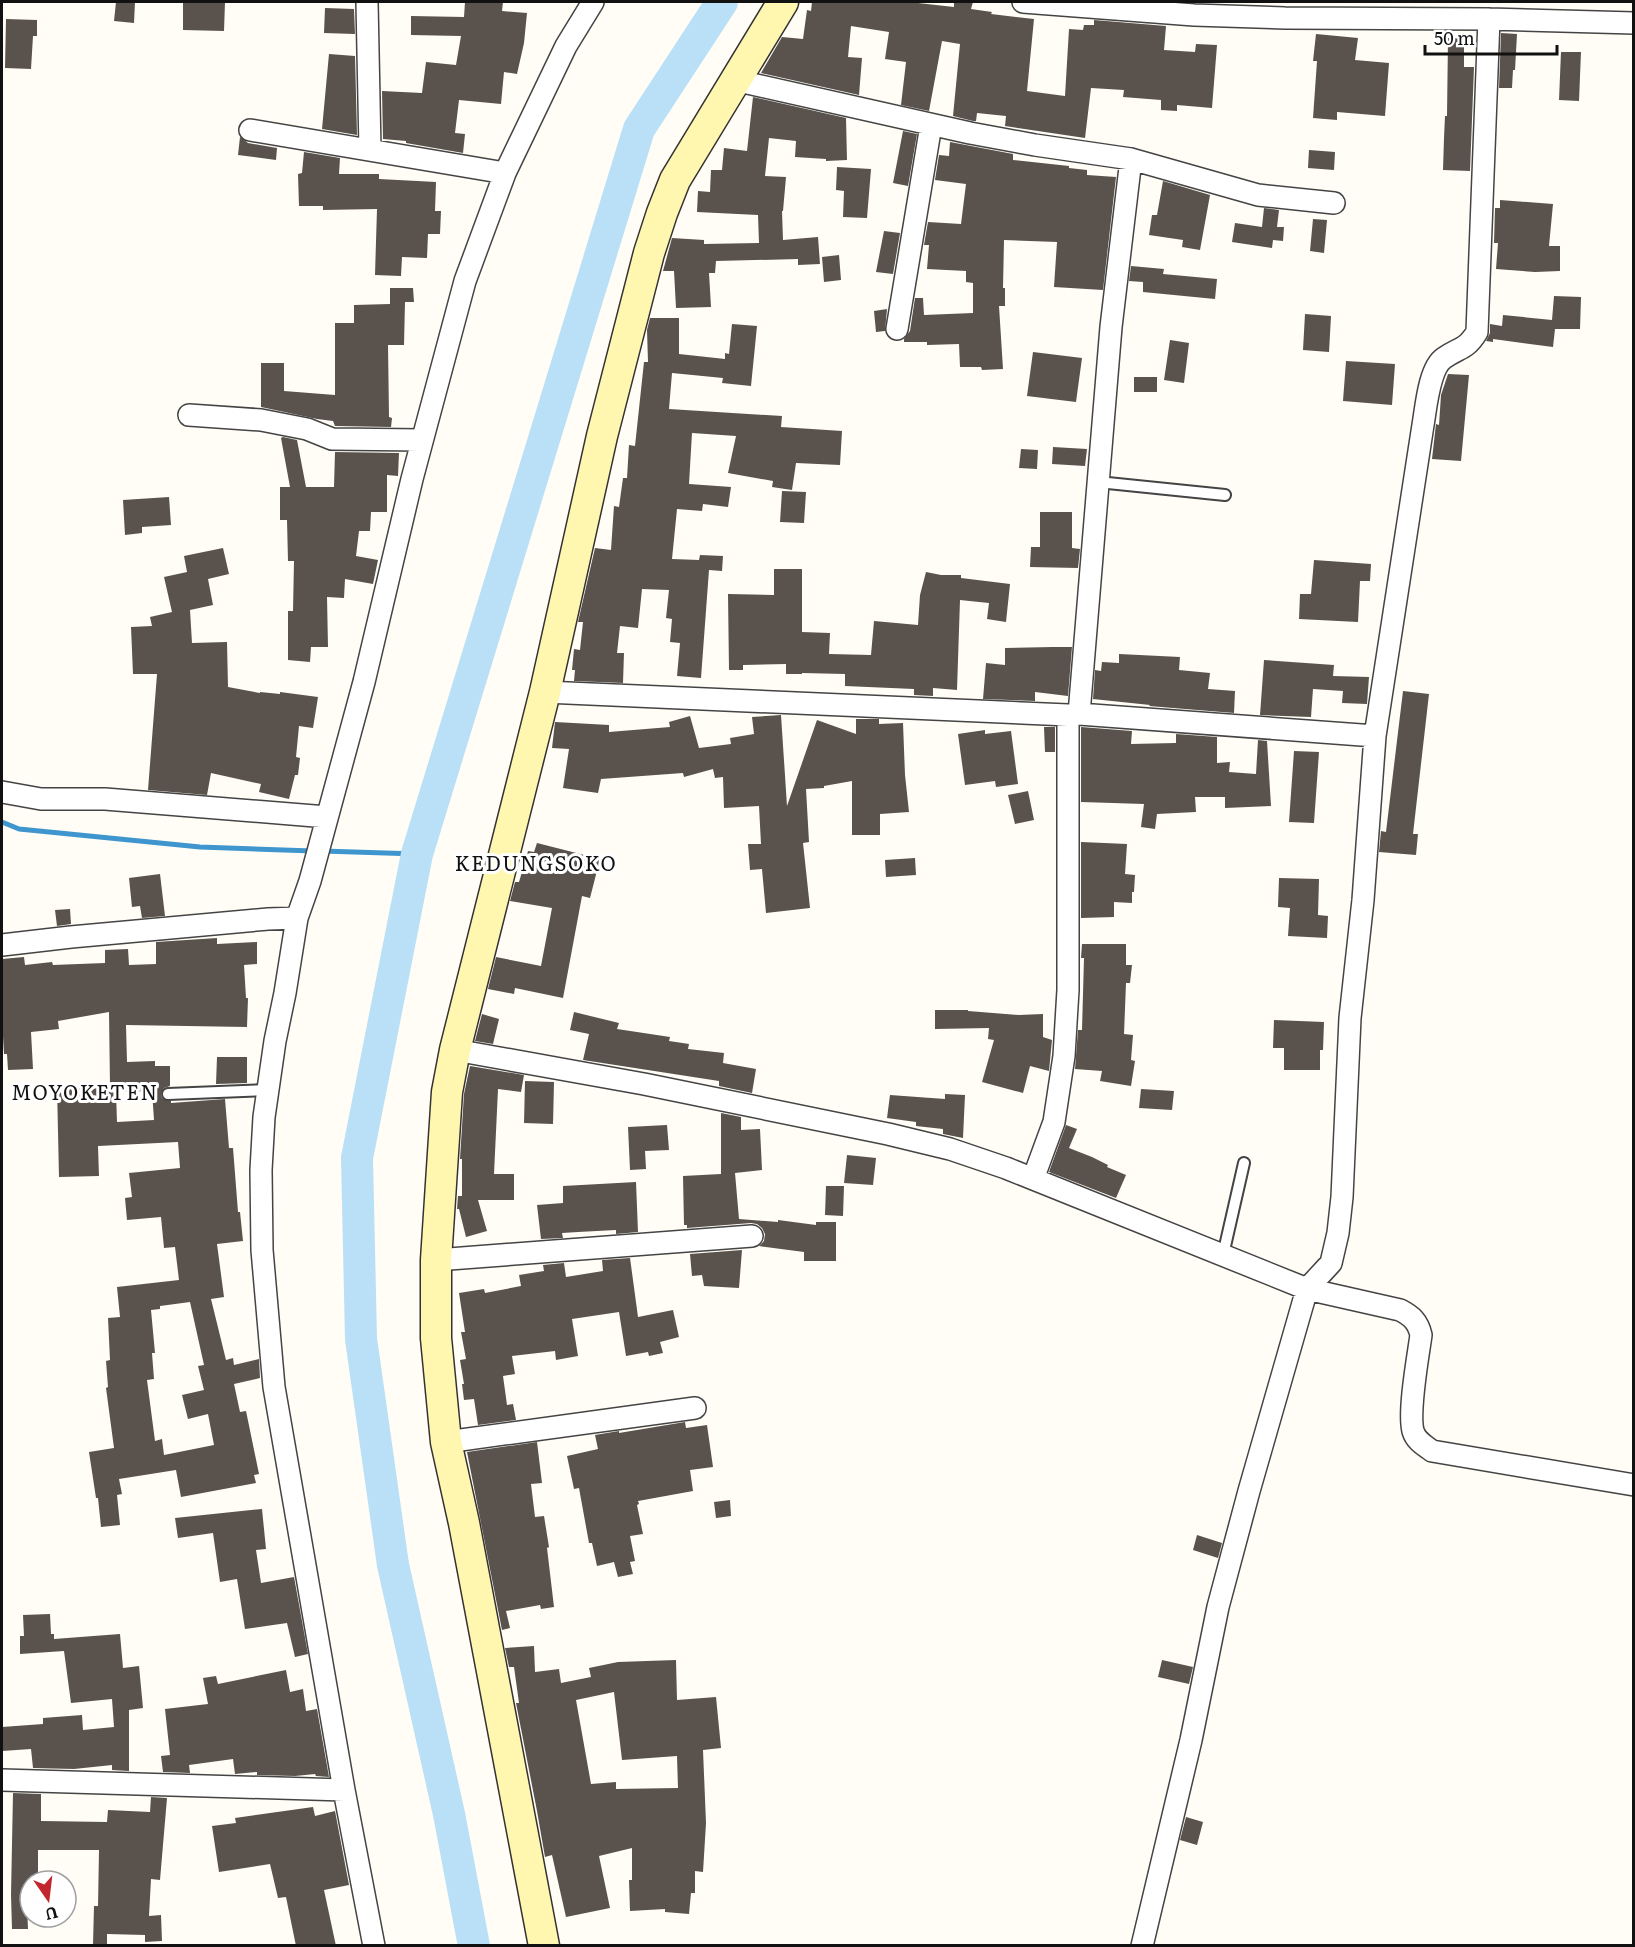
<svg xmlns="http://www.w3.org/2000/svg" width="1635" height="1947" font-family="Literata,serif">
	<rect width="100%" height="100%" fill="#fffdf5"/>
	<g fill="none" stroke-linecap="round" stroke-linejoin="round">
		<path stroke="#3f96cf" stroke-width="5" d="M2,822L19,829L200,847L313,851
			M322,851L417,854"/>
		<path stroke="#b9e0f7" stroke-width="32" d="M474,1946L449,1814L393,1565L361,1339L357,1158L417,854L639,129L722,2"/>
	</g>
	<path fill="#5a524d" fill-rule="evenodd" d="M116,2H135L134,23L114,21Z
		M183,2H225L224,31L183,30Z
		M465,2H503L502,11L527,13L524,43L517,74L504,72L501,104L459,100L455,133L465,134L463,153L406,143V141L383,139L382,91L422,93L426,62L456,65L461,36L411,35V16L464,17Z
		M812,2H909L954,7V2H973L971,9L992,12L991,14L1034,19L1027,91L1065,96L1069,29L1083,30L1084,25H1094V20L1166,26L1164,50L1195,52L1196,44L1217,45L1212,108L1177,105V111L1161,110V100L1123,97L1124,90L1091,88L1085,138L1005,126L1006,116L977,113L976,121H973L953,116L960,44L942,41L929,111L901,105L906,62L885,59L889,32L851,26L848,57L862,58L859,95L761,73L782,37L803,39L807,10L811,11Z
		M325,8L354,9L355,34L324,33Z
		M6,19L37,20V36H33L31,69L5,68Z
		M1501,33L1517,34L1515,70H1513L1512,88H1499Z
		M1316,34L1358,38L1355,60L1389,63L1385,116L1337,112V120L1313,118L1317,61H1313Z
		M1448,38H1464V67H1474L1470,171L1443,170L1444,138L1445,116H1447Z
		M1561,52H1581L1579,101L1559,100Z
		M329,54L355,56L357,135L322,129Z
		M753,97L846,118L847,160L826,161V159L795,157L796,141L769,138L765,176L786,177L783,211H782L783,240L818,237L820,264L798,265V259L716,261L715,273H709L711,307L676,308L674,271H663L672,238L704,240V244L759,243L758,215L697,212L698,191L710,192L711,170H722L724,148L747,151Z
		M903,131L917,134L908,186L893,183Z
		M240,137L248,143L277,148L276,160L238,155Z
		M950,142L1013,154V160L1069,166V168L1087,170V175L1116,177L1103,290L1054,287L1057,242L1004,240L1003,288H1005V306H999L1003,369L982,370L981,367H960L959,344L927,345V342H904V339L910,331L915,298H923L924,315L973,313V283L966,282V271L927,269L929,245H924L928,222L961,224L966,184L935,180L939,155L949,156Z
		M1309,150L1335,152L1334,170L1308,168Z
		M304,152L340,158L339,174H379V179L436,182L435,211H441L440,234H428L427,258L402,257L401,276L375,275L377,209L323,210V206H299L298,174L302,173Z
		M837,167L871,169L867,218L843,217L844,191L836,190Z
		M1163,181L1210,195L1200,250L1182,247L1183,240L1149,235L1152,215H1157Z
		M1500,200L1553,204L1549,246H1560V271L1535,272L1496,269L1498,243H1494L1495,208H1500Z
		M1264,208L1279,210L1277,227H1284L1283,241L1273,240L1272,248L1232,242L1235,223L1262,227Z
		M1313,219L1327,220L1324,253L1310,251Z
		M884,231L900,233L893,274L876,272Z
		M839,255L841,280L824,282L822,257Z
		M1131,266L1164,269L1163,274L1217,279L1215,299L1143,292V282L1129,281Z
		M390,288H413L414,302H405L404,345H388L389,417L392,418L391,427L335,426L333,421L317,419L261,407V363H284V391L335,395V323H354V305L390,304Z
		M1554,296L1581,297L1580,329H1555L1553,347L1493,339V342L1486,341L1490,333V324L1502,326L1503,315L1552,320Z
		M887,309L885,331L876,332L874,311Z
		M1305,314L1331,316L1329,352L1303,350Z
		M650,318H679V354L725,359V353L729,354L732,324L757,326L751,386L722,383L723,378L672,373L669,409L782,416L781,427L842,431L840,465L796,463L792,490L772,487L773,481L728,473L736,436L692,433L689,484L731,487L728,507L703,504L702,511L677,509L672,559L699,560L700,555L723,556L722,571L709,570L701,678L677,676L680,643L670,642L672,619L666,618L669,590L642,589L638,628L620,626L617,653H624L623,683L574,681L575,670H572L574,649L580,650L583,622H578L595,548L611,550L614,506L619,507L623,478H627L629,445L635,446L644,362H648L647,330Z
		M1170,340L1189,343L1184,383L1164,380Z
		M1033,352L1082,358L1076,402L1027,396Z
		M1346,361L1395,364L1392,405L1343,401Z
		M1448,374L1469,375L1461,461L1432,459L1436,424L1439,425L1441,395Z
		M1134,377H1157V392H1134Z
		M283,437L297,440L306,487H334L335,452L399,453L398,476L387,475V512H371L370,531H359L356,556L378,560L373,584L345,579L344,598L327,597L328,647H311L310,662L288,660V611H293L294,561H288L287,520H280V487H290L281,438Z
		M1053,447L1087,449L1085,466L1052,464Z
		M1021,449L1038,450L1037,469L1019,468Z
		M782,491L806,492L804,523L780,522Z
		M169,497L171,525L142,527V533L125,535L123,500Z
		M1040,512H1072V548L1080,549L1078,568L1030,567L1031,547H1040Z
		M223,548L229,574L208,579L213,605L190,610L192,643L227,642L228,687L260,693V692L280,694V692L318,697L313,728L299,726L296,757L300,758L298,775H295L289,799L259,792L261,784L211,773L207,795L148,790L157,674H133L131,627L152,626L150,617L172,612L164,577L187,572L184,556Z
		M1314,560L1371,564L1370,581H1360L1358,622L1299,619L1300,594H1311Z
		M774,569H802V632L830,633L829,654L871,655L874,621L918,625L920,595L926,572L941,575H961V578L1010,584L1006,622L987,619L989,603L960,600L957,690L933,688V696L914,695V689L845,686V674L802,673V674H786V664L743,665V670H729L728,594L774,595Z
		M1053,647H1072L1068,696L1035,692V701L983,699L986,663L1005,665V648Z
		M1119,654L1180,657L1179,670L1210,673L1208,689L1235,691L1234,713L1149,706L1150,705L1093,699L1095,670L1101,671L1102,662L1119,663Z
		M1264,660L1334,665L1333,676L1369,677L1367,704L1342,703L1343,691L1313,689L1311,717L1260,715Z
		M1403,691L1429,694L1413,834H1418L1416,855L1379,852L1381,831L1386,832Z
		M781,715L787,806L817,720L856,734V719H879V724L903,723L905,775L909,812L880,814V835H852V781L824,786V788L806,789L809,842L803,843L810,908L766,913L762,869L750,870L748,844H761L759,806L724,808L723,777L715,778L713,769L684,777L683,773L601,779L598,793L563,788L569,749L552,748L555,722L609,725V732L670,727L669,722L690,716L699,748L731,744L730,738L754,734L752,717Z
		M1044,727H1055V752H1045Z
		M1081,727L1132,731L1131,744L1176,743V734L1217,737V763L1230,762L1229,772L1256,774L1258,740L1267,741L1271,806L1225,808V797H1195L1196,812L1157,814L1155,829L1141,827L1144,804L1081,802Z
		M985,730V734L1011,731L1018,784L996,787L995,781L965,785L958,734Z
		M1294,751L1319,752L1314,823L1289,822Z
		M1028,791L1034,820L1015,824L1008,795Z
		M1081,842L1127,844L1125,874L1135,875L1134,892H1132V903L1114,902V917L1081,918Z
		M537,843L600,859L590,898L582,896L563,998L515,988L514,994L488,989L496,957L541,966L552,908L510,901L515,882H519L528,851L534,852Z
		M915,858L916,875L886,877L885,860Z
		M160,874L165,916L142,918L140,906L132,907L129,878Z
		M1279,878L1319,879L1318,915L1328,916L1327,938L1288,936L1290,908L1278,907Z
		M70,909L71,924L57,926L55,910Z
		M217,938V944L257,942V964L244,965L246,998H248L247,1027L126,1025L127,1062L155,1061V1066H170V1086L164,1088L161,1094L162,1098L171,1101V1103L225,1099L229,1148H233L238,1212H240L243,1241L217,1244L224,1297L211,1299L226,1360L233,1358L234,1365L259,1359L260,1378L234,1384L240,1412L246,1411L259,1474L254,1475L256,1483L181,1497L176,1470L119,1479L122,1494L117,1495L120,1525L101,1527L98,1498H96L89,1452L114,1448L106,1388L108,1387L106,1361L110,1360L108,1318L120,1317L117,1287L179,1280L175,1247L164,1248L161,1217L127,1220L125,1198L132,1197L129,1173L180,1168L178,1142L98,1146L99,1176L59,1177L57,1086L110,1085L109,1012L58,1021L59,1029L31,1032L33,1069L8,1070L7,1054H4L2,1019V959L24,957L25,965L52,962L53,965L105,963V950L128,949L129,965L156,964V942ZM152,1091L154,1120L117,1122L116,1092ZM190,1302L204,1365L198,1366L204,1390L182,1395L188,1419L208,1414L214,1445L164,1455L162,1439L155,1441L147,1380L154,1379L152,1353H155L151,1310L160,1309V1306Z
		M1082,944H1126V965H1132L1130,983H1126L1124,1034L1133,1035L1131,1060L1135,1061L1131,1086L1100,1081L1102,1071L1075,1069L1078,1030H1082L1084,958H1081Z
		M935,1010H968V1011L1019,1015L1043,1014V1037L1052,1040L1049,1071L1030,1066L1023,1093L982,1082L994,1040L988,1039L989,1028L935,1029Z
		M574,1012L619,1023L617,1029L670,1037L669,1041L689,1044L688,1049L724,1053L723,1063L756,1069L752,1093L719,1086V1081L583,1060L589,1034L570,1030Z
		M482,1014L499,1019L493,1044L475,1041Z
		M1274,1020L1324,1022L1323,1050H1320V1070H1284V1048H1273Z
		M217,1057H247V1083L216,1084Z
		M470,1066L524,1075L521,1092L498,1089L494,1174H514V1200H478L487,1231L466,1237L459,1209H457L458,1196H462V1159H460L464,1094Z
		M525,1081L554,1082L553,1124L524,1123Z
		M1141,1089L1174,1091L1172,1110L1139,1108Z
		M945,1094L965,1095L963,1138L943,1134V1129L916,1126V1122L887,1118L890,1095L945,1099Z
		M721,1113L741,1117V1130L760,1129L762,1170L735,1173L739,1219L778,1222V1220L816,1225V1222H836V1261H804V1252L759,1246L764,1241L765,1234L762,1228L757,1224L751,1223L687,1228V1225H684L683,1176L721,1174Z
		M667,1125L669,1150L645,1151L646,1169L630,1170L628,1127Z
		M1066,1125L1077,1129L1069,1148L1092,1157L1108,1165L1107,1167L1126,1175L1116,1198L1049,1172Z
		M847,1155L876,1158L873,1185L844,1183Z
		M636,1182L638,1232L616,1234V1230L578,1232L562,1233L563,1238L541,1239L537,1205L563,1203V1186Z
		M826,1186H844L843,1216L825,1215Z
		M742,1250L739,1288L704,1286L702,1275L692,1276L690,1254Z
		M630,1258L638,1317L673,1310L679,1337L660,1342L663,1353L649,1356L648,1352L626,1356L619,1312L572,1319L578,1356L556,1360L555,1351L512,1356L515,1374L503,1376L507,1405L513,1404L516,1420L478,1425L474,1399L464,1400L462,1384H464L460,1360L466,1359L461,1332H465L459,1293L484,1289L485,1293L521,1286L519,1275L544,1271L543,1265L564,1263L566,1277L603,1271L602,1260Z
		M685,1422L686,1428L707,1425L713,1467L690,1470L693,1491L638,1501L639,1504L637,1505L643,1534L630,1536L635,1561L630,1562L633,1574L618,1577L614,1562L597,1566L592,1543H589L579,1488L574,1489L567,1456L598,1449L595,1435L619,1431V1433Z
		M537,1442L542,1483L531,1484L535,1517L544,1516L549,1547L547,1548L554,1607L541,1609L540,1605L506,1611L510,1628L502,1630L467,1452Z
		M730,1500L731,1516L716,1518L714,1502Z
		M262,1509L266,1549L256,1550L261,1583L294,1577L308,1654L295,1657L287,1623L245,1629L237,1579L220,1582L213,1533L178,1538L175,1518Z
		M1197,1535L1222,1543L1218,1558L1193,1550Z
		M50,1614L51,1634H54V1639L120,1634L123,1668L139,1666L143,1708L129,1710V1771L112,1770V1765L74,1769L33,1768L31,1749L2,1751V1727L43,1724V1718L82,1715L83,1730L114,1727L112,1699L71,1703L64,1651L20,1654V1636H24L23,1615Z
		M534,1646L535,1672L559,1669L561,1683L591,1677L589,1668L618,1662L676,1660L677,1700L716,1697L721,1748L703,1750L706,1823L703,1872L695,1871V1893H691L689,1914L665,1912V1909L630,1911L629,1880H632V1848L599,1856L610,1908L566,1917L552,1855L545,1857L537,1811L516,1703H519L514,1667H509L505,1648ZM614,1692L622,1760L677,1756L678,1788L616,1789V1782L591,1784L576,1700Z
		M1162,1660L1193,1667L1189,1684L1158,1677Z
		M286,1670L290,1692L303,1689L306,1711L317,1709L329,1777L316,1776L315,1774L295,1776L257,1775V1772L235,1774L233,1759L189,1765L190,1773L163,1772L161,1756L170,1755L165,1709L208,1704L203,1678L216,1676L218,1684Z
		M13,1793L41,1794V1821L107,1822L108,1810L150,1812L151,1797L167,1798L160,1880L151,1879L149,1916L161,1915L162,1941L145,1942V1935L107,1934V1946L93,1945L94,1906H98L99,1850H38V1881L26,1883L28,1929H12L11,1895Z
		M313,1807L315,1816L335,1811L349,1885L324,1890L336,1946H296L286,1897L278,1898L270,1864L219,1872L212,1826L236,1823L235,1818Z
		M1186,1817L1203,1822L1197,1845L1180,1840Z"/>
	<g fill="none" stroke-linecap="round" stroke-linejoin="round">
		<g stroke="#444" stroke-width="14">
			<path id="lane" d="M1098,482L1225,495
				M168,1094L268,1090
				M1223,1255L1244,1163"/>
		</g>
		<g stroke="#444" stroke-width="24">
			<path id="street" d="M367,2L370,150
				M1023,2L1194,15L1285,18L1489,19L1634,23
				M734,80L970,133L1035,145L1131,159L1258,195L1334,203
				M250,130L505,173
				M897,329L931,125
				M189,415L261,420L307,429L332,439L421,440
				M545,692L1068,715L1079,714L1375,736
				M1079,714L1111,327L1131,159
				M2,792L41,799H105L327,817
				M2,945L71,937L268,919L297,918
				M455,1050L644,1084L888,1134L950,1149L1006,1168L1307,1289L1400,1310C1412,1316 1418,1322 1421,1335C1418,1357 1408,1411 1413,1431C1416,1441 1424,1445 1432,1451L1634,1485
				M1033,1179L1054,1122L1064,1056L1068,990V715
				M436,1260L752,1236
				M446,1442L695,1408
				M2,1780L344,1790
				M374,1946L344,1790L274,1387L262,1250L261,1170L264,1117L275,1041L285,993L297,918L310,881L364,682L412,479L465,281L505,173L566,46L593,2
				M1142,1946L1191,1740L1218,1607L1249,1491L1307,1289L1331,1263L1338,1233L1342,1197L1350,1018L1363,900L1375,736L1423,425C1426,408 1429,368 1444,358C1460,347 1466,350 1477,332L1489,19"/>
		</g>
		<g stroke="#333" stroke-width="33">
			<path id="secondary" d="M544,1946L464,1523L446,1442L436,1338V1260L447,1092L455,1050L545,692L602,436L649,253L662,213L675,180L783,2"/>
		</g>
		<use href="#lane" stroke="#fff" stroke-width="10"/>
		<use href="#street" stroke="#fff" stroke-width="21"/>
		<use href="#secondary" stroke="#fff6b0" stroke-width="30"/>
	</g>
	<g text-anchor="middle" stroke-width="6" stroke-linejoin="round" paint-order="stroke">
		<g font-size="20" letter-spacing="1.5" fill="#111" stroke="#fff">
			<text x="536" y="871">KEDUNGSOKO</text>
			<text x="85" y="1100">MOYOKETEN</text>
		</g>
	</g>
	<rect width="1635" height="1947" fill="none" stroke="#111111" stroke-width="6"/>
	<g transform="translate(48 1899) rotate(166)"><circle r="28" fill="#ffffff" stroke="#a0a0a0" stroke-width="1.5"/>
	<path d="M0-4.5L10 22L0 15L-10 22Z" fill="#c4262e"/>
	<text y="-9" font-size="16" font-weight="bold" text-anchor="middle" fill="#111111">U</text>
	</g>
	<path d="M1425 45v9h132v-9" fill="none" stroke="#111111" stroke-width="3"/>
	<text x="1434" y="45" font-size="18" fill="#111111" stroke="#ffffff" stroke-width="4.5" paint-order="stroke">50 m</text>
</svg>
